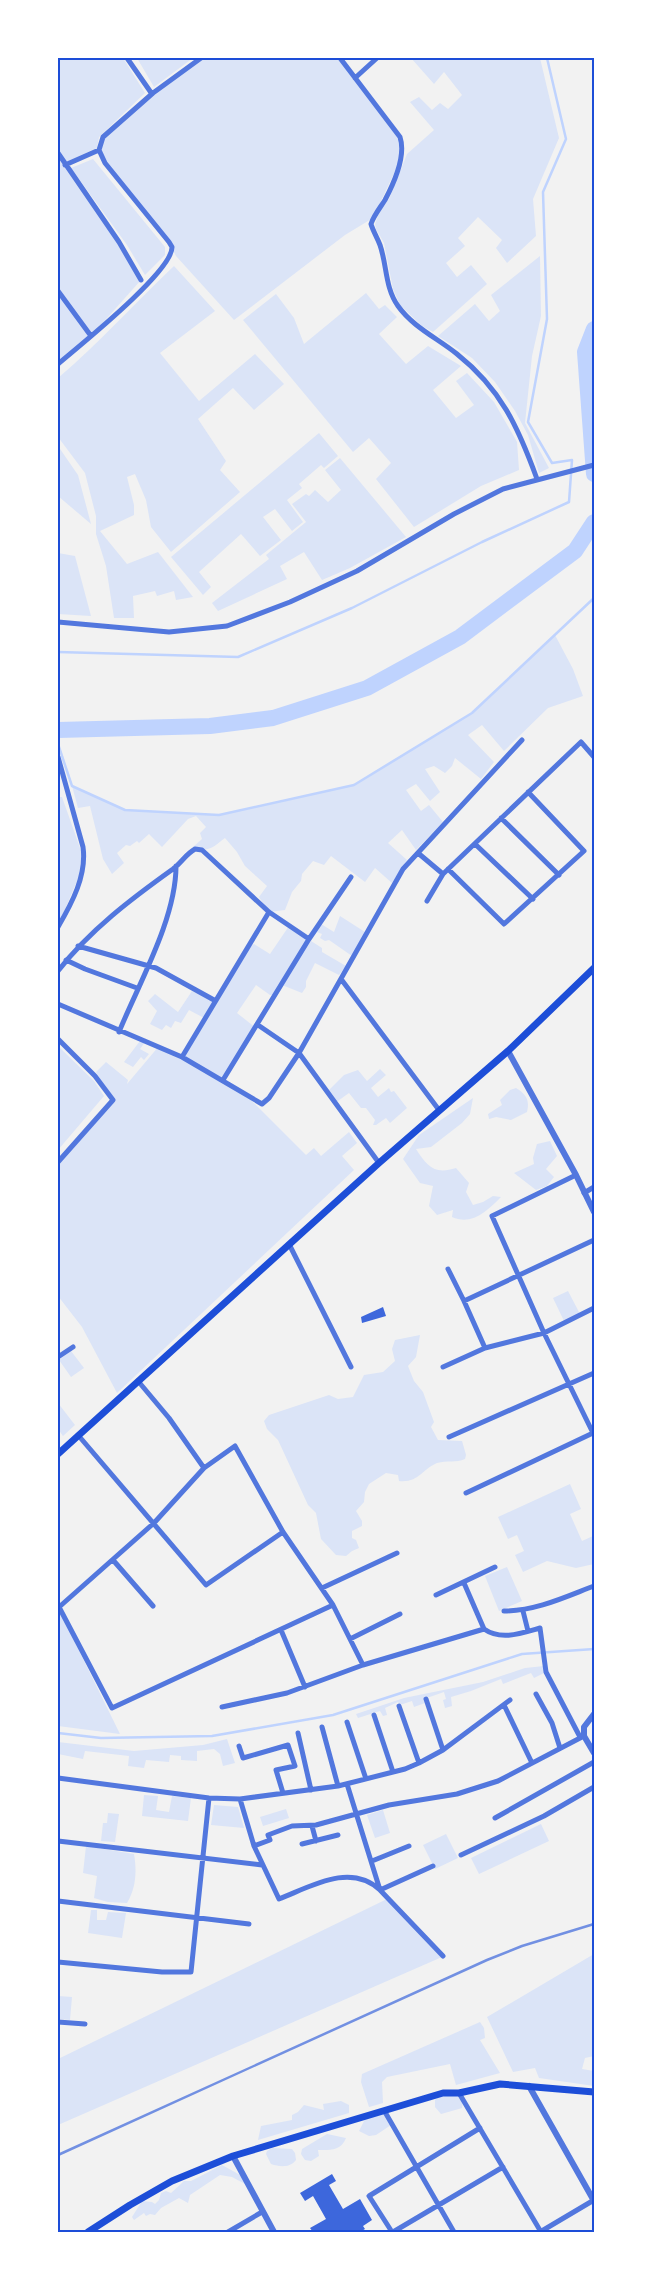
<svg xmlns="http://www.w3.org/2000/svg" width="652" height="2290" font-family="'Sofia Sans Condensed',sans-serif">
	<rect width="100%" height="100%" fill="#f2f2f2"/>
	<path fill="#dbe4f7" d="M58,58H123L145,93L99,137L97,148L66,162L58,148Z
		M137,58H193L154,87Z
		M201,58H340L400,137L398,165L373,218L345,235L234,320L176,256L169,242L105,163L100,143L103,137Z
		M411,58H540L559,138L533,199L536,236L507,263L496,248L502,240L478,217L458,238L465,246L446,263L457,277L471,265L487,284L433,332L422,326L400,305L393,289L384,243L376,229L375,224L379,213L389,199L407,154L434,130L410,102L419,97L432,110L440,103L448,109L462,95L444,72L434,84Z
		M58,153L141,280L91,336L58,364Z
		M93,159L165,247V255L145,275L127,245L71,168Z
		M540,256L541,316L532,356L525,423L549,468L539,473L528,435L515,411L495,382L472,358L438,336L475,304L489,321L500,311L491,295Z
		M174,266L215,311L160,353L199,401L255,354L284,384L254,410L233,388L198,419L226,461L220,470L240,492L171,552L151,527L146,500L135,474L127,477L134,505V515L100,531L127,564L158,552L193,597L176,600L174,591L157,596L155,591L133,596L134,618H114L106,566L96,534V516L85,473L58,437V378C99,343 135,303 174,266Z
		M366,293L379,309L385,305L397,317L379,334L406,364L428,346L461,366L433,390L456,418L474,405L456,381L467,373L494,402L517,442L519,470L481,486L414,527L376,479L391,463L369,438L353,452L243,320L276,294L294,318L304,344Z
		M319,433L338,456L324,468L321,465L299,484L302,488L287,500L303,522L292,531L275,509L263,517L281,540L260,556L241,534L199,572L211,587L203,595L171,557Z
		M58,446L78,475L91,524L58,496Z
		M340,458L406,537L350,568L322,580L304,552L280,566L287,579L218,611L212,603L269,559L266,555L306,522L292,504L306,494L309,496L315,490L328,502L341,490L325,470Z
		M58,553L75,556L91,616L58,614Z
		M555,635L573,669L583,696L548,708L504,751L482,725L468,735L494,762L481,779L455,758L452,766L445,773L434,766L425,769L440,792L430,801L416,784L406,790L421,811L429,805L443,822L416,850L402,830L388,843L407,860L392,883L375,868L365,882L331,856L324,865L313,861L302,874L301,881L292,892L285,910L269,912L259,897L267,886L245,866L237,852L225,838C213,847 209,853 193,847L202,839L200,833L206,827L196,816L188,819L162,847L149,834L139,843L137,841L130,846L126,845L117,853L124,863L112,874L103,859L90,806L78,808L72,786L125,810L219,815L354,785L472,713Z
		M58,797H62L85,862L58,926Z
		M340,916L365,932L352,956L329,940L325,941L320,938L322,934L317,932L321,924L334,932Z
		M289,926L309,939L304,949L311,941L322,948V952L346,966L339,975L315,963L306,981V987L302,993L282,985L275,995H270L256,985L237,1013L256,1028L223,1080L249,1098L306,1155L314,1148L321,1156L349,1132L357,1143L342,1156L354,1170L117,1393L82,1327L58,1296V1162L113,1100L96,1072L106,1062L128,1080L127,1084L159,1046L183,1057L245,950L254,944L270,954Z
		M192,991L214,1000L204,1018L189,1010L181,1023L175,1021L171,1028L166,1025L162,1030L150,1024L157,1011L148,1001L155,994L178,1012Z
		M140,1041L145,1042L140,1049L149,1054L144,1060L141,1057L133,1067L124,1062Z
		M58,1046L94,1081L104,1096L58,1150Z
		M380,1069L386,1075L371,1088L378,1097L389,1088L391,1092L394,1091L407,1108L390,1123L386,1118L376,1125H373L375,1120L366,1108H361L349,1093L335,1103L328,1091L344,1075L358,1070L367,1081Z
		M516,1088C526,1094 530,1100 527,1112L511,1120L496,1117L489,1119L488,1114L502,1105L500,1100L510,1090Z
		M473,1098L470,1114L462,1123L431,1147L416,1149C427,1166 434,1175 456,1168L469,1183L466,1192L473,1205L483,1202L493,1196L501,1197C487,1211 472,1226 452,1217L453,1210L437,1215L429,1206L433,1186L420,1183L403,1159L419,1135Z
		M550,1141L557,1156L546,1169L554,1177L547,1186L536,1190L514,1173L534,1164L533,1158L537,1144Z
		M568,1291L580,1314L564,1321L553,1298Z
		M420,1335L416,1357L408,1366L414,1381L423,1392L434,1422L431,1427L438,1440L462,1441L466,1455L465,1459C456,1463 447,1460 437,1463C422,1469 419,1483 399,1481L398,1475L386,1473L369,1484L365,1492L364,1502L356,1511L362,1521V1526L352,1531V1538L356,1540L359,1548L352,1551L346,1556L336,1555L321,1539L316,1513L308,1505L278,1440L267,1429L264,1421L269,1415L329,1395L338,1399L353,1397L364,1375L383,1372L395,1361L392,1349L395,1340Z
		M71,1351L84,1368L71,1377L59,1360Z
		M58,1403L75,1425L63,1436L58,1429Z
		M570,1484L581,1509L570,1514L582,1541L593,1536L594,1564L576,1568L547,1561L523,1572L515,1555L524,1551L517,1535L508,1539L498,1517Z
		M507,1567L522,1601L499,1611L485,1576Z
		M58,1608L120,1734L58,1726Z
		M544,1666V1673L534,1678L531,1673L503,1684L501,1679L471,1691L451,1697L452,1706L445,1708L443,1700L446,1699L444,1692L424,1699L425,1703L414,1707L412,1701L400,1705L398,1702L385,1708L387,1715L383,1716L380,1711L358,1718L356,1714L404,1698L483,1682L525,1668Z
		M227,1739L235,1763L223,1766L220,1754L214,1749L197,1751V1761L181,1760V1756L170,1755L169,1762L146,1760L144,1768L128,1766L129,1756L85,1751L83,1759L58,1754V1742L134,1751L203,1745Z
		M144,1795L158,1796L156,1810L169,1812L172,1796L191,1798L188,1821L142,1816Z
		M214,1805L238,1807L244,1828L211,1825Z
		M286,1809L289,1818L263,1826L260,1817Z
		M383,1810L390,1833L375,1838L367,1815Z
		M108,1813L119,1814L115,1842L101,1841L103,1823H107Z
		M541,1824L549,1841L479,1874L471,1858Z
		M446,1834L458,1858L435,1869L423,1845Z
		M86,1846L134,1854C137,1871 136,1888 127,1903L108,1902L94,1898L97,1876L83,1873Z
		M387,1899L442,1957L58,2125V2059Z
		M91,1910H97V1920H106L108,1912L126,1913L122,1938L88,1933Z
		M594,1954V2056L585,2058L582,2069L594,2071V2086L539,2078L535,2068L513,2072L487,2017Z
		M58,1996L72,1997L70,2020L58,2019Z
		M480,2022L484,2028L485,2038L480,2040L500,2073L456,2085L450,2064L387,2077L382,2082L383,2103L369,2107L361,2082L362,2074Z
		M458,2092L463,2101L462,2108L441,2114L435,2107V2100L443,2093Z
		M341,2101L349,2105V2113L258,2140L261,2126L292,2120V2115L298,2112L304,2105L324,2110L323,2104Z
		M383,2111L391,2125L376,2135L369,2136L359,2131L365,2119Z
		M327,2134L346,2138C341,2151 330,2150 318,2150L319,2156L311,2161L305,2160L301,2154L302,2149Z
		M272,2148L292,2149L295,2153L296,2160C290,2168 280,2167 271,2164L266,2154L267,2151Z
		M222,2165L242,2176L247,2185L232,2177L220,2175L190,2195L188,2203L179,2198L161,2208L155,2215L150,2214L146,2216L144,2213L134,2220L132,2217L142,2201L152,2202L155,2204L159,2200L161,2193L166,2191L171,2193L184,2181H191Z"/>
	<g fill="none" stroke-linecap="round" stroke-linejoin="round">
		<path stroke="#bfd3fe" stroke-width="2.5" d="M58,652L238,657L352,608L482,542L569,502L572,460L552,463L528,422L547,319L543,192L566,139L547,58
			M58,744L72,786L125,810L219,815L354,785L472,713L594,598
			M58,1733L101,1738L212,1736L333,1715L522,1654L594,1649"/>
		<path stroke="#bfd3fe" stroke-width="16" d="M594,329L585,352L594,474
			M58,730L210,726L273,718L367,688L460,637L575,551L594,522"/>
	</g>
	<path fill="#3d67dc" d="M383,1307L386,1316L362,1323L361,1317Z
		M332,2174L336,2181L329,2185L343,2209L360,2199L372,2220L363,2226L365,2229L360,2232H313L310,2228L326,2219L313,2196L305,2201L300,2193Z"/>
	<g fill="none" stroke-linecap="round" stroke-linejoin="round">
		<path stroke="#5277de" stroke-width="5" d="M127,58L152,94
			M340,58L400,137C406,155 394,183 385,200C380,208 374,215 371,224C373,231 377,237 380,245C387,265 385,288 398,306C413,327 437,338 457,354C501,389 518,427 537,479
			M355,78L377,58
			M58,153L119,242L141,280
			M65,165L99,150
			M58,291L91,336
			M58,364C79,346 173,271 172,247L169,242L105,163L99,150L103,137L153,93L201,58
			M58,622L169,632L227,626L290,602L357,571L454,514L503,489L594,465
			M58,757L83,847C87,875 72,903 58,927
			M501,818L559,875
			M475,844L533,899
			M418,853L443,874
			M448,869L504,924L584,851L528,792
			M427,901L443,874L581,742L594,757
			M78,946L156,968L214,1000
			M66,960L85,969L137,988
			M58,971C90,930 131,899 173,869C181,863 186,854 195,849L202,850L269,912L309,939
			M341,979L439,1110
			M58,1004L182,1057L262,1104L269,1098L299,1053L403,869L522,740
			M258,1025L299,1053L379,1163
			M119,1032C139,983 176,919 176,866
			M58,1039L95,1076L113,1100L58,1162
			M182,1057L269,912
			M223,1080L309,939L351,877
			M584,1193L594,1187
			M289,1244L351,1367
			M448,1269L464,1301L594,1240
			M464,1301L485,1348
			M58,1357L73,1347
			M443,1367L485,1348L544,1333L594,1308
			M138,1381L169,1418L204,1468
			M78,1435L206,1585L283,1532
			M449,1437L594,1373
			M466,1493L593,1433L544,1333L492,1216L576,1175
			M113,1560L153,1606
			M464,1583L484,1629
			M322,1588L397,1553
			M436,1595L495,1567
			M59,1607L112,1708L333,1605
			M58,1608L154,1523L204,1468L235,1446L283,1532L333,1605L363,1665
			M504,1611C536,1611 565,1597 594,1586
			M523,1611L528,1631
			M281,1630L305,1687
			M350,1639L400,1614
			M536,1694L552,1723L560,1748
			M426,1699L443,1750
			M504,1705L532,1763
			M399,1706L419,1763
			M222,1707L287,1693L363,1665L484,1629C501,1641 522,1633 540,1628L546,1672L580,1737
			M374,1715L393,1772
			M347,1722L366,1779
			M322,1727L338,1786
			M298,1733L311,1790
			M239,1746L243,1758L288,1745L295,1766L276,1770L283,1793
			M58,1778L209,1798L240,1799L338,1786L405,1769L419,1763L443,1750L510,1700
			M347,1784L380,1890L443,1956
			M240,1799L254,1846L279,1899C310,1887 350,1862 380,1890L433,1866
			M495,1818L594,1762
			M312,1826L316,1841
			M58,1841L262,1865
			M302,1844L338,1835
			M254,1846L270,1840L268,1835L292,1826L316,1825L389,1805L457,1794L498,1781L582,1737
			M461,1855L544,1816L594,1787
			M372,1861L409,1846
			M58,1901L249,1924
			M58,1962L162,1972H191L209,1798
			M58,2022L85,2024
			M459,2093L541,2232
			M385,2112L454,2232
			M228,2232L262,2212
			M392,2232L369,2196L480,2128
			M393,2232L503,2167
			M540,2232L594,2200"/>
		<path stroke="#5277de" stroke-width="6" d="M508,1051L576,1175L594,1212
			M594,1714L584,1727V1736L594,1753
			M529,2086L594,2201
			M233,2156L274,2232"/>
		<path stroke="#1d4ed8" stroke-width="7" d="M58,1454L379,1163L508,1051L594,968
			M88,2232L130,2205L172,2181L233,2156L443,2093H459L500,2084L594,2092"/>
		<path stroke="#7290e2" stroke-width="2.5" d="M58,2155L487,1960L522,1946L594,1924"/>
	</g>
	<rect width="652" height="2290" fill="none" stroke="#ffffff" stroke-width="118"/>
	<rect x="59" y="59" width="534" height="2172" fill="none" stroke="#1d4ed8" stroke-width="2"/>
</svg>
